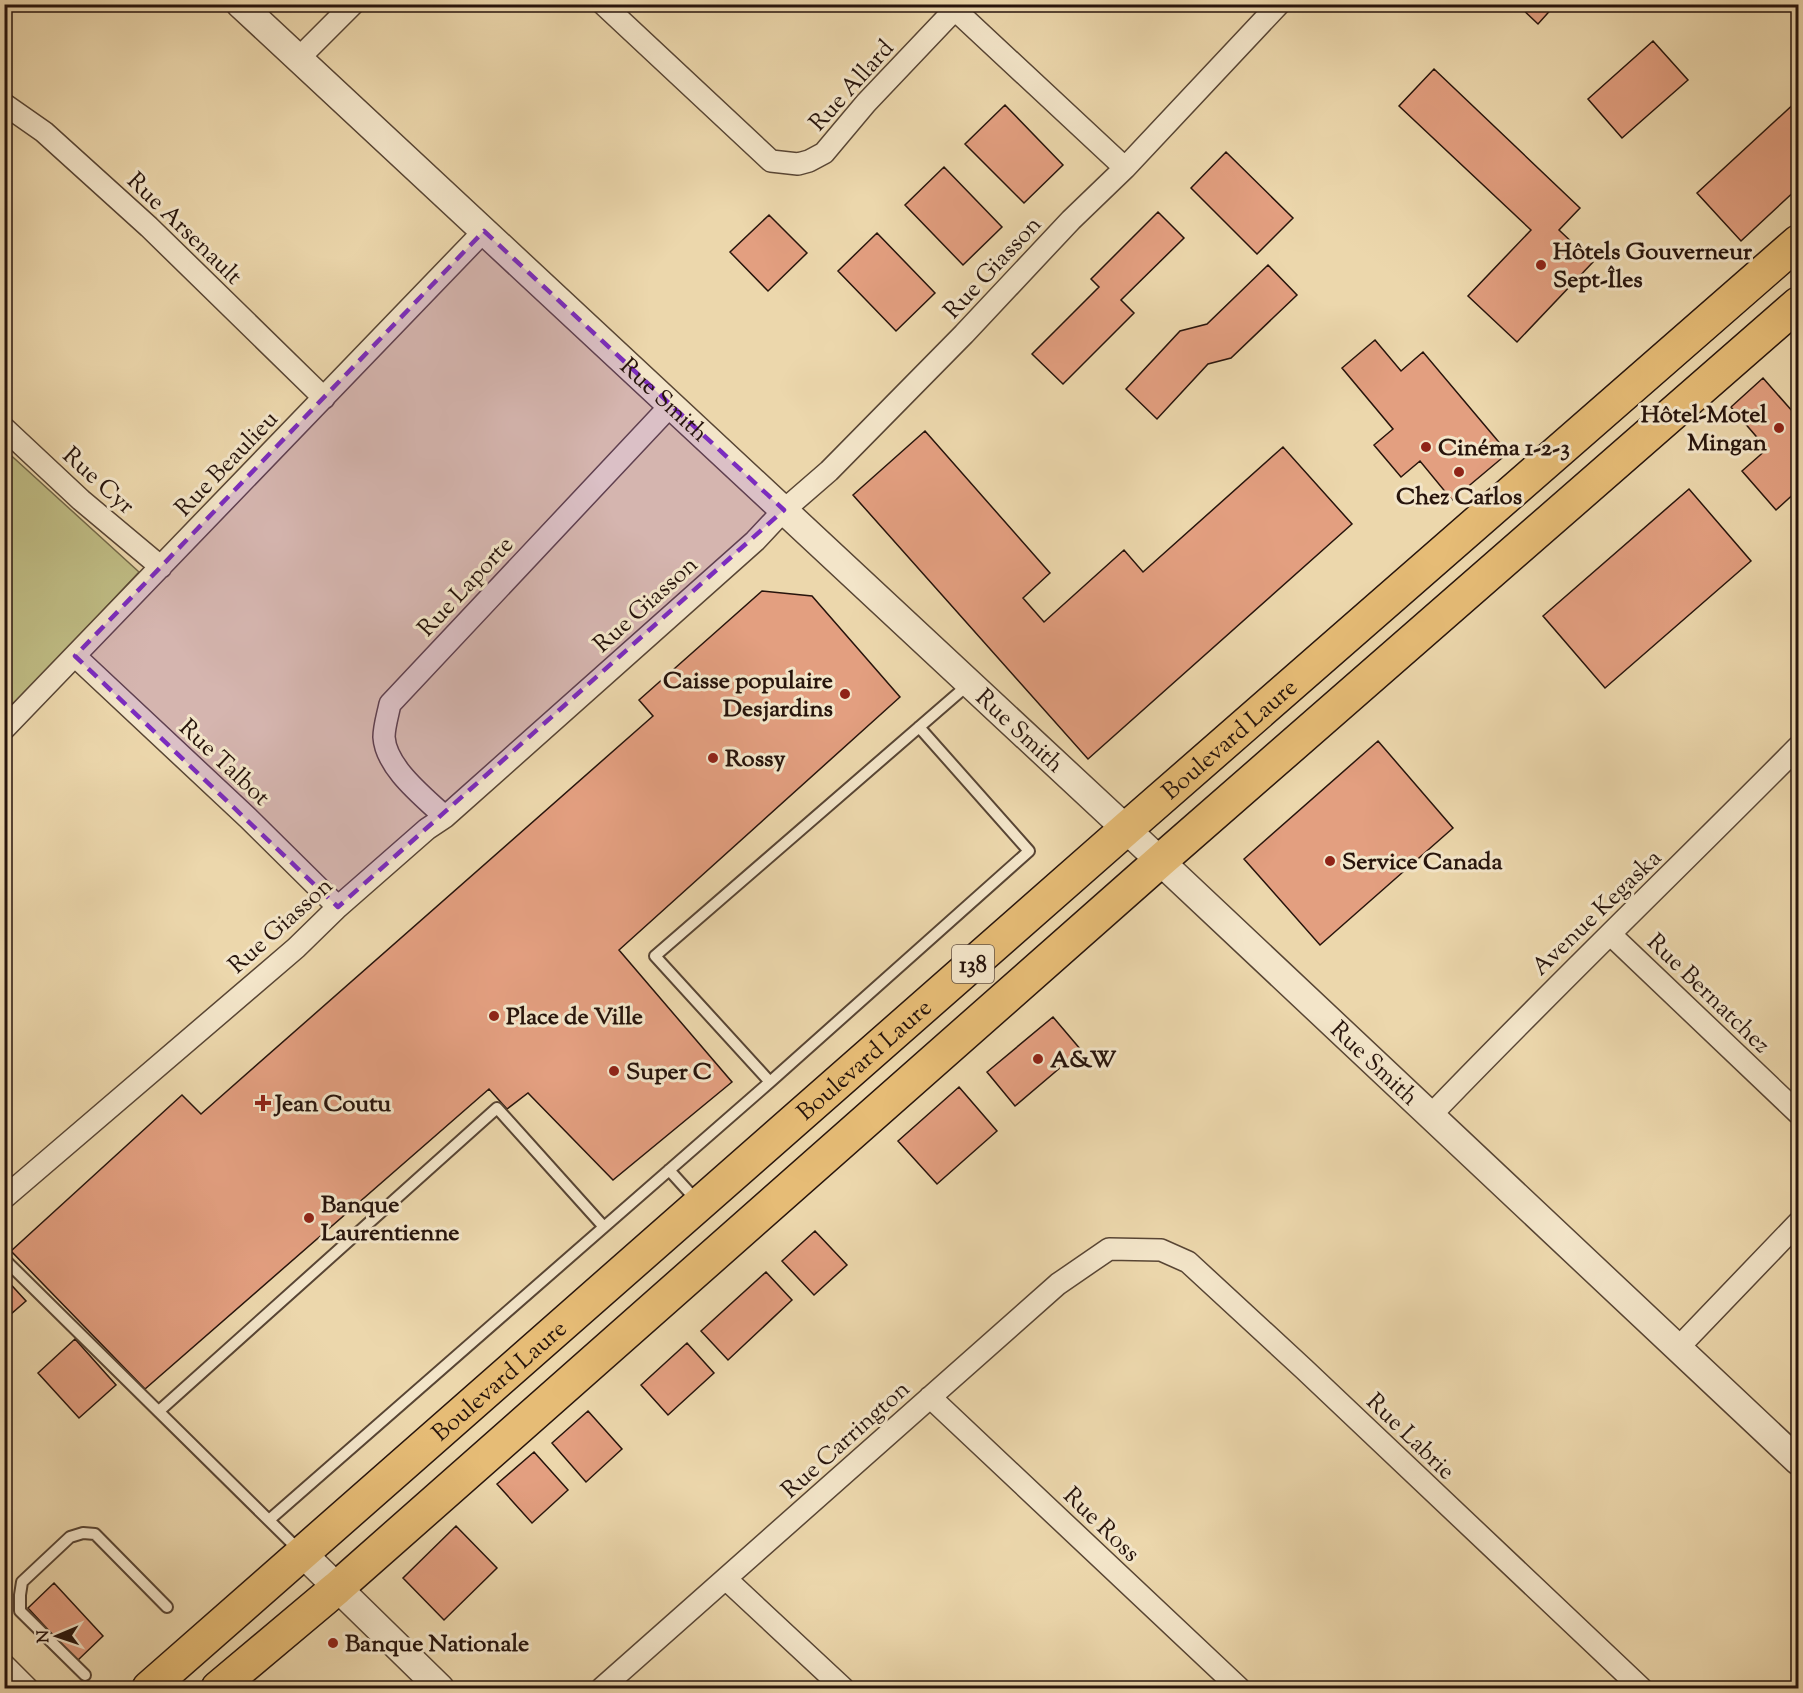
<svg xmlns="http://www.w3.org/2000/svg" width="1803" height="1693" font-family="'Sorts Mill Goudy',serif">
	<rect width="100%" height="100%" fill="#ecd7ac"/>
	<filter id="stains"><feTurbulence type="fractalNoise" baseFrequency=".00333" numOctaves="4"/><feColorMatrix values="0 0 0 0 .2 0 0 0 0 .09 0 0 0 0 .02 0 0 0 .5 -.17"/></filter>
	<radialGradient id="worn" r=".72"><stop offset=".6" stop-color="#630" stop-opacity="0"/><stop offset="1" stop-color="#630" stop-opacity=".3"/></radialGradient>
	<path fill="#bfbc84" stroke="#736848" stroke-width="1.5" d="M4,449L139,572L11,709L4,703Z"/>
	<path fill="#e39f80" stroke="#27140c" stroke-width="1.5" d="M1517,4H1556L1538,24Z
		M1653,41L1688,80L1622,138L1588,99Z
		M1434,69L1580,208L1559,230L1593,262L1517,342L1468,296L1531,230L1399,106Z
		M1798,100V188L1741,241L1697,193Z
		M1005,105L1063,165L1024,203L965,144Z
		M1226,152L1293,218L1257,254L1191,188Z
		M944,167L1002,227L963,265L905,205Z
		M1158,212L1184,238L1121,300L1134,313L1063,384L1032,354L1099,287L1091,279Z
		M769,215L807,253L768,291L730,252Z
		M877,233L935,293L896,331L838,271Z
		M1268,265L1297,295L1231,358L1208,364L1157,419L1126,389L1180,331L1207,324Z
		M1375,340L1401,371L1423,352L1508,453L1452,500L1420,461L1401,477L1374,445L1393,429L1342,368Z
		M1763,378L1793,412L1798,408V490L1776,510L1742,471L1767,449L1731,407Z
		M925,431L1050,573L1023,598L1044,622L1124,550L1143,572L1283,447L1352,524L1088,759L853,495Z
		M1689,489L1751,561L1605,688L1543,616Z
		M762,591L812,596L900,697L619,950L732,1082L613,1180L528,1093L507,1109L489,1089L145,1389L11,1251L182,1095L201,1114L653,716L639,700Z
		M1378,741L1453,828L1320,945L1244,859Z
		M1053,1017L1081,1050L1015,1106L987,1072Z
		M959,1087L997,1131L937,1184L898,1141Z
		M815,1231L847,1265L814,1295L782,1261Z
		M766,1272L792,1300L728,1360L701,1331Z
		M4,1277L26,1301L4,1320Z
		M75,1339L116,1385L79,1418L38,1373Z
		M687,1343L714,1373L668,1415L641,1385Z
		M588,1411L622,1449L586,1482L552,1443Z
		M534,1452L568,1490L532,1523L497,1484Z
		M456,1526L497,1568L444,1620L403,1578Z
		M54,1583L103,1636L77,1661L28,1608Z"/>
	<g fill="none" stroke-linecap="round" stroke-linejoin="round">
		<g stroke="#584534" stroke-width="14">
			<path id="service" d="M770,1082L1029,851L919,727
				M669,1170L698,1202
				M4,1259L300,1551
				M159,1411L497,1108L604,1227L770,1082L655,956L970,683
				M269,1520L604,1227
				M85,1675L20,1611V1595L22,1582L70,1537L83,1533L95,1534L167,1607"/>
		</g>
		<g stroke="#584534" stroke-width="24">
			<path id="minor" d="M603,4L771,161L798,164L809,161L824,153L866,103L960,4
				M949,4L1125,168
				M298,59L353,4
				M4,104L44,132L149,227L324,398
				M4,428L81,500L161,567
				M75,656L248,818L338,907
				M4,729L484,231
				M445,817C424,797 386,768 384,737C384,727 388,714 390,704L671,405
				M1610,934L1798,1113
				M1431,1115C1551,990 1676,870 1798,747
				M4,1198L296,948L338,907L427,829L445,817L755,541L784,510L829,471L964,334L1071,220L1125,168L1279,4
				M1678,1348L1798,1223
				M930,1397L1239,1688
				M726,1579L843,1688
				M4,1665L27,1688
				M602,1688L1058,1284L1109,1249L1161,1250L1188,1262L1304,1369L1641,1688"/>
		</g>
		<g stroke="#584534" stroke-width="30">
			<g id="tertiary">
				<path id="s1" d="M240,4L1126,829L1798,1461"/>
				<path d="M302,1553L440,1688"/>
			</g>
		</g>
		<g stroke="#27140c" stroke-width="36">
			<g id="trunk">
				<path id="s2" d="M149,1688L1126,829L1798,242"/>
				<path d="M218,1688L337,1588L1160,861L1798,304"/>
			</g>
		</g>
		<use href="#service" stroke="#f3e5c9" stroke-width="10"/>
		<use href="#minor" stroke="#f3e5c9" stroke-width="21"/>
		<use href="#tertiary" stroke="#f3e5c9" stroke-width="27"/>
		<use href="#trunk" stroke="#e6bc76" stroke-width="33"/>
	</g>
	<path fill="#7b2cbf" fill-opacity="0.2" stroke="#7b2cbf" stroke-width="4.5" stroke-dasharray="12 8" stroke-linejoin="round" d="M484,231L784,510L338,907L75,656Z"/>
	<g fill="#8f2418" stroke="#f3e5c9" stroke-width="2">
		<circle cx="1541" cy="265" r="6"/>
		<circle cx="1779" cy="428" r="6"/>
		<circle cx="1426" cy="447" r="6"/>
		<circle cx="1459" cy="472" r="6"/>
		<circle cx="845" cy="694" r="6"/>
		<circle cx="713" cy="758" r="6"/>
		<circle cx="1330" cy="861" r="6"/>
		<circle cx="494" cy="1016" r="6"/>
		<circle cx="1038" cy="1059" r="6"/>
		<circle cx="614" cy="1071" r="6"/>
		<path d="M260 1094h6v6h6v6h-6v6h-6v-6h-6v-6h6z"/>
		<circle cx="309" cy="1218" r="6"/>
		<circle cx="333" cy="1643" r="6"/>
	</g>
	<g text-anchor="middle" stroke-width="6" stroke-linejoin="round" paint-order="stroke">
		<rect fill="#f3e5c9" stroke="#645345" stroke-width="1.5" x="952" y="945" width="42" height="38" rx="4.5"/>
		<g font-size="22" font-weight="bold" fill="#27140c">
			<text x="973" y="972">138</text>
		</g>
		<g font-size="24" fill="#27140c" stroke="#f3e5c9">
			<text transform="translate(851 85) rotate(-48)" y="8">Rue Allard</text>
			<text transform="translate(185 228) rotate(44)" y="8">Rue Arsenault</text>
			<text transform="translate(992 267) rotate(-47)" y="8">Rue Giasson</text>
			<text dy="8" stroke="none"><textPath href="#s1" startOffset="580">Rue Smith</textPath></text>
			<text transform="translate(226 463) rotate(-46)" y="8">Rue Beaulieu</text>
			<text transform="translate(99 480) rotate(42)" y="8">Rue Cyr</text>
			<text transform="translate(465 586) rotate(-47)" y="8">Rue Laporte</text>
			<text transform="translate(645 604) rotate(-42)" y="8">Rue Giasson</text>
			<text dy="8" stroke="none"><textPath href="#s1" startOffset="1066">Rue Smith</textPath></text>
			<text dy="8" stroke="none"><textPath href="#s2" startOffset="1438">Boulevard Laure</textPath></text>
			<text transform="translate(225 762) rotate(43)" y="8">Rue Talbot</text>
			<text transform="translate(1596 912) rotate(-44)" y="8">Avenue Kegaska</text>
			<text transform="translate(280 925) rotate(-42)" y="8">Rue Giasson</text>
			<text transform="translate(1709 993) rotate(44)" y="8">Rue Bernatchez</text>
			<text dy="8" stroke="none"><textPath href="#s2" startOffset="952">Boulevard Laure</textPath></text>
			<text dy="8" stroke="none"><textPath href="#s1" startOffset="1552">Rue Smith</textPath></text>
			<text dy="8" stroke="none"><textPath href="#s2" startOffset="466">Boulevard Laure</textPath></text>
			<text transform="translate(1411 1436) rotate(44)" y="8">Rue Labrie</text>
			<text transform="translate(845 1439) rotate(-42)" y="8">Rue Carrington</text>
			<text transform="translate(1102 1524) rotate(44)" y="8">Rue Ross</text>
		</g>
		<g font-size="24" font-weight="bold" fill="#27140c" stroke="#f3e5c9" text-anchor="start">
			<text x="1553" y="259">Hôtels Gouverneur<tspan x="1553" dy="28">Sept-Îles</tspan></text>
			<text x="1767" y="422" text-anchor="end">Hôtel-Motel<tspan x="1767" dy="28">Mingan</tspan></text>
			<text x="1438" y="455">Cinéma 1-2-3</text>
			<text x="1459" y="504" text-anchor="middle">Chez Carlos</text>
			<text x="833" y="688" text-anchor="end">Caisse populaire<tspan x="833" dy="28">Desjardins</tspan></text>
			<text x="725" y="766">Rossy</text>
			<text x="1342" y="869">Service Canada</text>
			<text x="506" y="1024">Place de Ville</text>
			<text x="1050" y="1067">A&amp;W</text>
			<text x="626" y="1079">Super C</text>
			<text x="275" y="1111">Jean Coutu</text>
			<text x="321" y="1212">Banque<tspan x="321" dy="28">Laurentienne</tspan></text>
			<text x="345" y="1651">Banque Nationale</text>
		</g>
	</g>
	<rect width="1803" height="1693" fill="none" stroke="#ecd7ac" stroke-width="24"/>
	<rect x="6" y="6" width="1791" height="1681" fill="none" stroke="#27140c" stroke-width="3"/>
	<rect x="12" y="12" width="1779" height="1669" fill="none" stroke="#27140c" stroke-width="1.5"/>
	<g transform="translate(57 1636) rotate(268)" stroke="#f3e5c9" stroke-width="4.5" paint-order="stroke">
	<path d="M0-4.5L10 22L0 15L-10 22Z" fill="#27140c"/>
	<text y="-9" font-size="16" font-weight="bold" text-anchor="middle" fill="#27140c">N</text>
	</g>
	<rect width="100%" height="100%" filter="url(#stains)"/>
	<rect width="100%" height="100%" fill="url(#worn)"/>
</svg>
